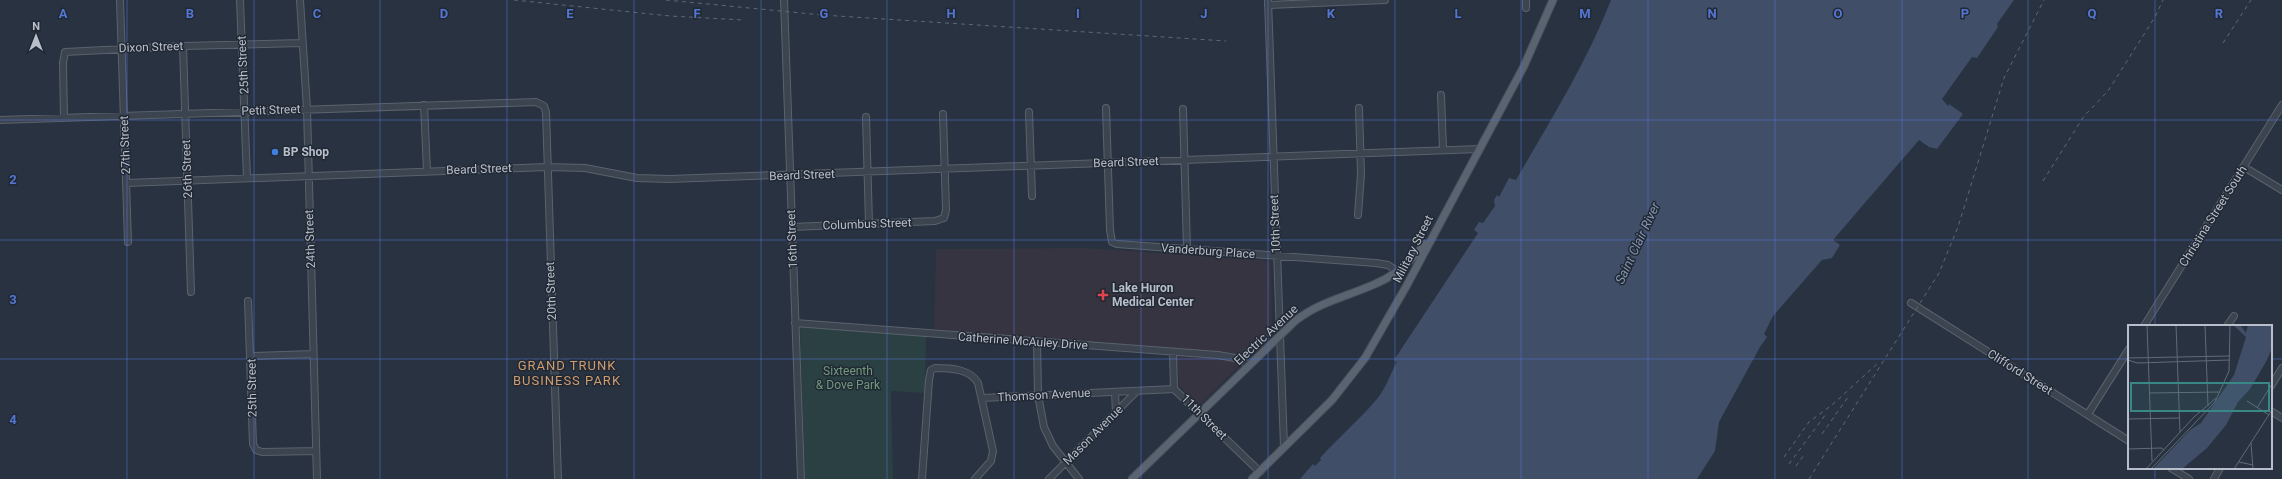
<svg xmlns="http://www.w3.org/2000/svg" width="2282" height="479" font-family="Roboto,sans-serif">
	<rect width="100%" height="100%" fill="#283240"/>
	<path fill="#363441" d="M1086,248L1271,261L1272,332L1199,406L1179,385L1176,351L934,329L936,249Z"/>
	<path fill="#2b4042" d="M800,326L926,336L925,393L891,391L893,479H805Z"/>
	<path fill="#404e68" d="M1611,0H2014L1997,24L1998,27L1977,58L1972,57L1942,99L1948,106L1949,104L1963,114L1937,149L1929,147L1919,140L1833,240L1840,245L1832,258L1822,260L1773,316L1764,334L1767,337L1760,347L1719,422L1715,451L1697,479H1300L1313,464L1315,466L1321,460L1320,458C1338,438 1359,420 1376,400C1387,387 1389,376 1397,362L1394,360L1478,233L1474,230L1479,222L1483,223L1495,206L1494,200L1497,195L1499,197L1509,178L1516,180C1550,121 1587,62 1611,0Z"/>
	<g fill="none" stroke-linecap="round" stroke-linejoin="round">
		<g stroke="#5a626d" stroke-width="8">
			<path id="minor" d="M120,0L128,242
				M240,0L247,178
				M300,0L307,109L317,479
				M784,0L801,479
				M1268,0L1284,447
				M1526,0V8
				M1268,5L1385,0
				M183,46L191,292
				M1441,95L1443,149
				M424,105L427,171
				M1106,108L1110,230L1112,242L1117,244L1376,263L1388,265L1397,271
				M1183,109L1187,249
				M1029,112L1032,196
				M64,117L63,63L65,52L183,46L302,43
				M866,117L869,224
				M0,120L536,102L544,106L546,112L558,479
				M2244,167L2282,190
				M126,183L547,167L585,168L637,178L670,179L1479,149
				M1358,215L1361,174L1359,108
				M792,227L935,221L944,218L946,210L943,114
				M248,301L253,444L256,450L262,452L316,451
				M1911,303L2129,441
				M795,323L1218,355L1240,359L1249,366
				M2144,326L2282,105
				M2227,326L2234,316
				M1037,341L1038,395L1044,427L1053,446L1079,479
				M1173,352L1174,389
				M251,356L313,354
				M2271,386L2282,368
				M1174,389L1260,472
				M1115,392L1116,413
				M982,398L1174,389
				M2271,411L2282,418
				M2088,414L2129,349
				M2171,468L2189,479
				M922,479L929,380L931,370L935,368C951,368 970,369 978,383L993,451L991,461L975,479
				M1049,479L1137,391
				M2214,479L2220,468"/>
		</g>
		<g stroke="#464d59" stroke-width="9">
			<path id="major" d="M1132,479L1295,321C1321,301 1346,297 1375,284C1395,276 1411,261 1425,244
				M1252,479L1332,400L1365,358L1407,285L1524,66L1553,0"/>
		</g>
		<use href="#minor" stroke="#3c4450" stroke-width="6"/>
		<use href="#major" stroke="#5a6370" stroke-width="7"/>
		<path stroke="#5f6877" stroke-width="1" stroke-dasharray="4 4" stroke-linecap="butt" d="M514,0L670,16L743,20
			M666,0L822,15L1226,41
			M2223,43L2251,0
			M2043,181L2084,116L2108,91L2155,17L2163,0
			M1822,434L1848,397
			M1784,457L1809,422L1832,405L1878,363
			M1789,464L1826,414
			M1796,466L1804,455
			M1809,479L1939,273L1958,227L2004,78L2044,0"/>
	</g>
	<path fill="none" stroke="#5476d3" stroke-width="1" stroke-opacity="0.55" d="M127,0V479M254,0V479M380,0V479M507,0V479M634,0V479M761,0V479M887,0V479M1014,0V479M1141,0V479M1268,0V479M1395,0V479M1521,0V479M1648,0V479M1775,0V479M1902,0V479M2028,0V479M2155,0V326M0,120H2282M0,240H2282M0,359H2129M2271,359H2282M2155,468V479"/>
	<circle fill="#3f7fe0" stroke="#212935" stroke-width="1.5" cx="275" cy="152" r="4"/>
	<path fill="#e0444e" stroke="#212935" stroke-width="1.5" d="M1101 289h4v4h4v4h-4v4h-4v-4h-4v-4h4z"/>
	<g text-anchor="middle" stroke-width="3" stroke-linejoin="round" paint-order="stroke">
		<g font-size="12" fill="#b9bfca" stroke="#212935">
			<text transform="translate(151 47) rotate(-2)" y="4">Dixon Street</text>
			<text transform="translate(243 65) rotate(-93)" y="4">25th Street</text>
			<text transform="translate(271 110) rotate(-2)" y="4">Petit Street</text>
			<text transform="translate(125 145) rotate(-92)" y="4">27th Street</text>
			<text transform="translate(1126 162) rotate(-2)" y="4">Beard Street</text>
			<text transform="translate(187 169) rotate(-92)" y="4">26th Street</text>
			<text transform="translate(479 169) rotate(-2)" y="4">Beard Street</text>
			<text transform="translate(802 175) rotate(-2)" y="4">Beard Street</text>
			<text transform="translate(2213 216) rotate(-58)" y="4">Christina Street South</text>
			<text transform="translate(867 224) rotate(-2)" y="4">Columbus Street</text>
			<text transform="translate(1275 224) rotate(-92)" y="4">10th Street</text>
			<text transform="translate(310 239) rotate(-92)" y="4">24th Street</text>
			<text transform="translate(792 239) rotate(-92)" y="4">16th Street</text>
			<text transform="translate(1413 249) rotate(-63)" y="4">Military Street</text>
			<text transform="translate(1208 251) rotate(4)" y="4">Vanderburg Place</text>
			<text transform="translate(551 291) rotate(-92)" y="4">20th Street</text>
			<text transform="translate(1266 335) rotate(-43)" y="4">Electric Avenue</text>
			<text transform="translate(1023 341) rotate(4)" y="4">Catherine McAuley Drive</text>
			<text transform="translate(2020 372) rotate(32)" y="4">Clifford Street</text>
			<text transform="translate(252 388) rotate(-91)" y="4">25th Street</text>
			<text transform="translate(1044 395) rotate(-3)" y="4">Thomson Avenue</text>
			<text transform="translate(1204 417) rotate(45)" y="4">11th Street</text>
			<text transform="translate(1093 435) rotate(-45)" y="4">Mason Avenue</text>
		</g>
		<g font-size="12" font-weight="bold" fill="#b9bfca" stroke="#212935" text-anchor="start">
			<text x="283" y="156">BP Shop</text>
			<text x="1112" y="292">Lake Huron<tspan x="1112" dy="14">Medical Center</tspan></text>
		</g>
		<g font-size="12" fill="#72997c" stroke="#212935">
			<text x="848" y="375">Sixteenth<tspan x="848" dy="14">&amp; Dove Park</tspan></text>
		</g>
		<g font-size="13" font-style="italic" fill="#8394af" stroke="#212935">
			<text transform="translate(1637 243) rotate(-65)" y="5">Saint Clair River</text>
		</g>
		<g font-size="13" letter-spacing="1" fill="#cf9c70" stroke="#212935">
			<text x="567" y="370">GRAND TRUNK<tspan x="567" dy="15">BUSINESS PARK</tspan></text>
		</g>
	</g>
	<g transform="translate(2128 325)">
		<rect width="144" height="144" fill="#283240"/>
		<path d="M105,0L113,1L118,8L120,0H144V23L139,35L122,64L110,77L98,100L79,123L54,144H25L62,105L73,98L106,50L118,12Z" fill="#404e68"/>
		<path fill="none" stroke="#626a77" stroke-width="1" d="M19,0L24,136M48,0L52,107M77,0L80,81M0,33L102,31M0,35L9,38L102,35M22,68L92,67M119,76L141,90M129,83L144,59M0,94L52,93M123,118L125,144M0,124L33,123L36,125M111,137L125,140M18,144L66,92L88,73M23,144L87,77L101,46L102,0M106,144L144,85"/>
		<path fill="#3a8885" fill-opacity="0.15" stroke="#3a8885" stroke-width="2" d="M3,58H141V86H3Z"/>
		<rect width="144" height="144" fill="none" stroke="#b9bfca" stroke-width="2"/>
	</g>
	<g font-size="13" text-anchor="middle" font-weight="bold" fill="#5476d3" stroke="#212935" stroke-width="3" stroke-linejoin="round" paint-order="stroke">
		<text x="63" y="18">A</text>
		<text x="190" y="18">B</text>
		<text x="317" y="18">C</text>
		<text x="444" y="18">D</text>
		<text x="570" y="18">E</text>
		<text x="697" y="18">F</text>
		<text x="824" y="18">G</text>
		<text x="951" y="18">H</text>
		<text x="1078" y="18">I</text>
		<text x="1204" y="18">J</text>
		<text x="1331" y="18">K</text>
		<text x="1458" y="18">L</text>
		<text x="1585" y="18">M</text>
		<text x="1712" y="18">N</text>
		<text x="1838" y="18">O</text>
		<text x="1965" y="18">P</text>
		<text x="2092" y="18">Q</text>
		<text x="2219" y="18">R</text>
		<text x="13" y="184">2</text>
		<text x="13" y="304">3</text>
		<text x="13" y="424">4</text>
	</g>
	<g transform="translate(36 36)" stroke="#212935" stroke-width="3" paint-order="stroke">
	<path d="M0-3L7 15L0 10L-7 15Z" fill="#b9bfca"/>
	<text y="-6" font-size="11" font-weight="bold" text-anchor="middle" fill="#b9bfca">N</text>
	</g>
</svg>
